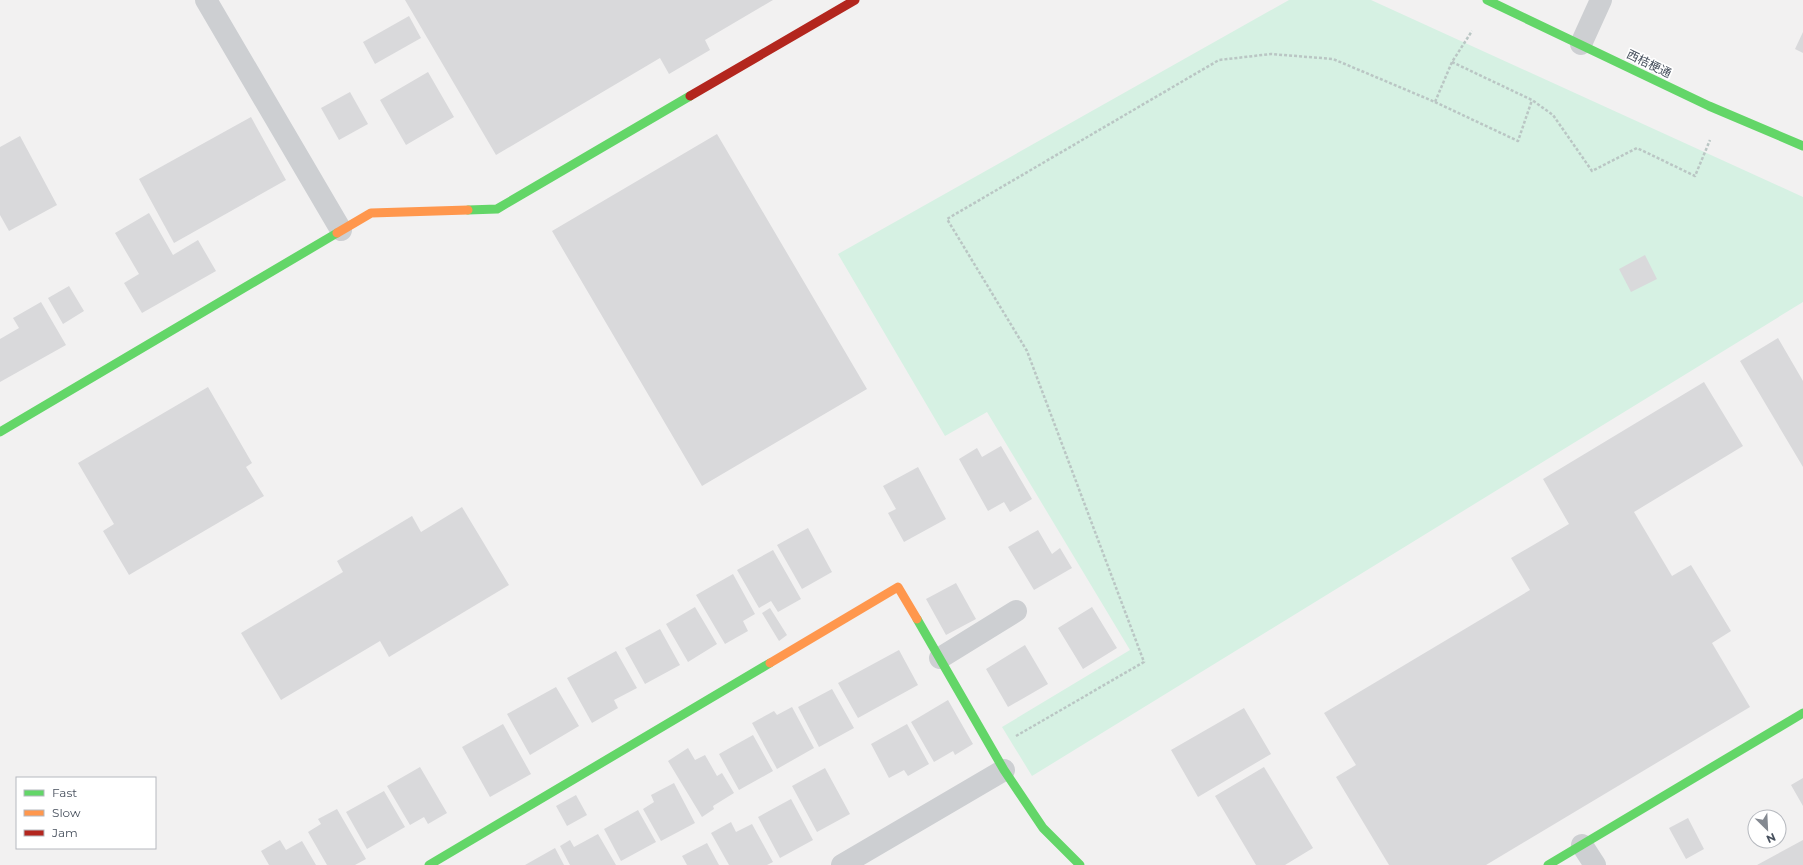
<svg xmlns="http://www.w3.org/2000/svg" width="1803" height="865" font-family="Montserrat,'Noto Sans JP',sans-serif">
	<rect width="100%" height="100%" fill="#f2f1f1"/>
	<path fill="#d6f1e3" d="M1289,0H1371L1803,197V302L1032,776L1002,727L1130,650L987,412L945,436L838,254Z"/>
	<path fill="#d9d9db" d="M405,0H773L705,40L710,50L669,74L660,58L496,155Z
		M409,16L421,38L375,64L363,42Z
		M1803,32V53L1795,49Z
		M428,72L454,117L406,145L380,100Z
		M350,92L368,124L339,140L321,108Z
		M251,117L286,180L174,243L139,179Z
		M717,134L867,389L702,486L552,231Z
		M20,136L57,205L9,231L0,215V147Z
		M149,213L173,255L198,240L216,271L142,313L124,283L139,274L115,233Z
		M1645,255L1657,279L1631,292L1619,269Z
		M69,286L84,311L63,324L48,298Z
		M41,302L66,345L0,382V339L19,328L13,318Z
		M1778,338L1803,381V467L1740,361Z
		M1704,382L1743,446L1634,512L1672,576L1691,565L1731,631L1712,643L1750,707L1486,865H1389L1336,777L1356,765L1324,713L1530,590L1511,558L1569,524L1543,479Z
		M208,387L252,463L246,467L264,496L129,575L103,531L114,524L78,463Z
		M1001,446L1032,499L1010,512L1004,502L988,511L959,459L977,448L982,457Z
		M918,467L946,519L904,542L888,513L896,509L883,486Z
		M462,507L509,585L389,657L380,641L281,700L241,633L343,572L337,561L412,516L421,532Z
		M808,528L832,572L802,589L777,545Z
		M1038,530L1052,554L1060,548L1072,568L1034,590L1008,547Z
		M773,550L801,599L778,612L771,601L759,608L737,570Z
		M733,574L755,614L743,621L748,631L725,644L696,595Z
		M956,583L976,619L946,635L926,599Z
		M695,607L717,644L688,662L666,624Z
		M1092,607L1117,648L1083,669L1058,628Z
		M770,608L787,635L779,641L762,613Z
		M660,629L680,665L645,684L625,648Z
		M1025,645L1048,684L1008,707L986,669Z
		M899,650L918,685L858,718L838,683Z
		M616,651L637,688L614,700L618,708L592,723L567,678Z
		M556,687L579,726L530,755L507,714Z
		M832,689L854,728L819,747L798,707Z
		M948,700L973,744L955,755L953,751L934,762L911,722Z
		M792,707L814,748L777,769L752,723L774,711L777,715Z
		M1244,708L1271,754L1198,797L1171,750Z
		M503,724L531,774L490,797L462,747Z
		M907,724L929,764L908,776L904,770L889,778L871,744Z
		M753,735L773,771L739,790L719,754Z
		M688,748L695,760L705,755L717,776L722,773L734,793L713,806L714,809L702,817L668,761Z
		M420,767L447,813L428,824L424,817L410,825L387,786Z
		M1264,767L1313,848L1285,865H1256L1215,796Z
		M825,768L850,814L817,832L792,786Z
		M1803,778V806L1791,785Z
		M674,783L695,823L661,841L643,809L654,802L651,795Z
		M384,791L405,827L367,849L346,812Z
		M576,795L587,815L567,826L556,806Z
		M791,799L813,840L780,858L758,817Z
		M337,809L366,859L355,865H327L308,832L321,824L318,819Z
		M638,810L656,842L621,861L604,829Z
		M1688,818L1704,849L1686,859L1669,828Z
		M731,822L736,832L752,824L773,862L767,865H729L711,833Z
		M598,834L616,865H570L560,846L570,840L574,847Z
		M280,840L286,850L302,841L316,865H269L261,851Z
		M1803,840V865H1757Z
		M707,843L719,865H687L682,856Z
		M555,848L564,865H525Z"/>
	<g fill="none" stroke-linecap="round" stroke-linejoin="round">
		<path stroke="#bac6c4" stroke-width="2.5" stroke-dasharray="3 2" stroke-linecap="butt" d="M1452,62L1532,100L1553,115L1592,171L1637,148L1695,176L1710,140
			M1435,102L1518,141L1532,100
			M1016,736L1144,662L1027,351L947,219L1219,60L1271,54L1333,59L1435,102L1452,62L1472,31"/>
		<path stroke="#cdcfd2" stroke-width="22" d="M206,0L341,230
			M1581,44L1601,0
			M940,658L1016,611
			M1582,845L1595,865
			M842,865L1004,770"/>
		<path stroke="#63d668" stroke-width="9" d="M1487,0L1709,106L1803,146
			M468,210L497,209L690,96
			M0,432L337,233
			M917,619L1004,770L1043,828L1080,865
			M429,865L770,663
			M1548,865L1803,713"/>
		<path stroke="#ff974d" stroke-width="9" d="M337,233L371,213L468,210
			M770,663L898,587L917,619"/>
		<path stroke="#b3261e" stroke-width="9" d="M690,96L855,0"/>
	</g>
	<g text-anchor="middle" stroke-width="3.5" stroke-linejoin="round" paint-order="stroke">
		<g font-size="12" fill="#48515e" stroke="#fff">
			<text transform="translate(1649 64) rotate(26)" y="4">西桔梗通</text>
		</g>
	</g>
	<rect x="16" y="777" width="140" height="72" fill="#ffffff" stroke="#b6b9bf"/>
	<rect x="24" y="790" width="20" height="6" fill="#63d668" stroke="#b6b9bf"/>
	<text x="52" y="797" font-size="12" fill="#48515e">Fast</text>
	<rect x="24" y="810" width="20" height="6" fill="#ff974d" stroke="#b6b9bf"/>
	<text x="52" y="817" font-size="12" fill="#48515e">Slow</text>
	<rect x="24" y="830" width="20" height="6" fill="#b3261e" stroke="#b6b9bf"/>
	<text x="52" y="837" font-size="12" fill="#48515e">Jam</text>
	<g transform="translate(1767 829) rotate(156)"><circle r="19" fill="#ffffff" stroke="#b6b9bf"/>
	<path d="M0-3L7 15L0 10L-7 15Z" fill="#848991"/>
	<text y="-6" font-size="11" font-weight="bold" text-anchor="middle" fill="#48515e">N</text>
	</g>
</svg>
